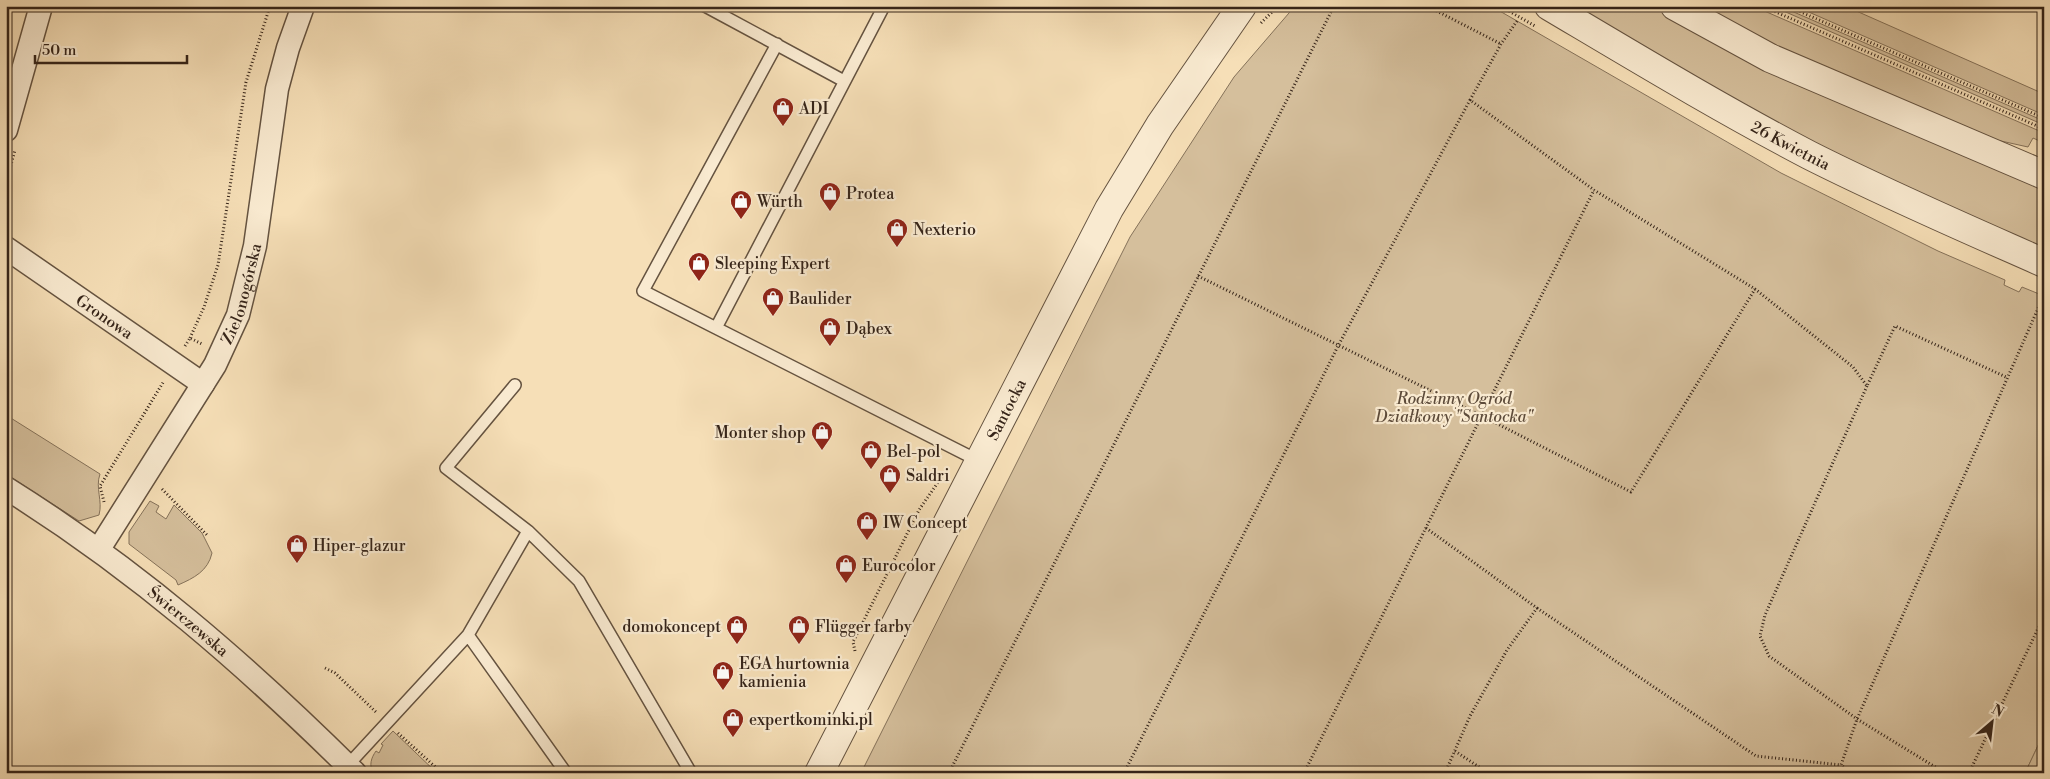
<svg xmlns="http://www.w3.org/2000/svg" width="2050" height="779" font-family="'Libre Bodoni',serif">
	<defs>
		<pattern id="forest-firs" width="22" height="20" patternUnits="userSpaceOnUse" patternTransform="scale(1.25)"><rect width="22" height="20" fill="#d5bf9c"/><path d="M5 1l3.5 6h-7zM16 11l3.5 6h-7z" fill="#b7a486"/></pattern>
	</defs>
	<rect width="100%" height="100%" fill="#f6dfb7"/>
	<filter id="stains"><feTurbulence type="fractalNoise" baseFrequency=".004" numOctaves="4"/><feColorMatrix values="0 0 0 0 .2 0 0 0 0 .09 0 0 0 0 .02 0 0 0 .5 -.17"/></filter>
	<radialGradient id="worn" r=".72"><stop offset=".6" stop-color="#630" stop-opacity="0"/><stop offset="1" stop-color="#630" stop-opacity=".3"/></radialGradient>
	<path fill="#d5bf9c" stroke="#85725a" d="M1295,6H1491L1781,173L1938,251L2005,280L2004,285L2019,292L2022,287L2044,296V733L2025,773H861L1130,237L1234,77Z
		M1572,6H1655L1709,39L2044,186V250L1916,194L1788,131Z
		M1696,6H1753L2044,133V143L2033,138L2028,147L1983,137L1811,65Z
		M1772,6H1780L2044,121V125Z
		M1795,6H1845L2044,94V115Z
		M6,415L100,474C95,488 103,501 99,515L79,521L6,474Z
		M150,501L159,506L156,512L166,519L174,505L202,533L212,553C208,571 194,578 178,585L176,580L129,544V532Z
		M393,731L437,773H373C369,765 371,758 376,751L379,753L383,745L381,744Z"/>
	<path fill="url(#forest-firs)" stroke="#85725a" d="M2044,733V773H2025Z"/>
	<g fill="none" stroke-linecap="round" stroke-linejoin="round">
		<g stroke="#655340" stroke-width="14">
			<path id="service" d="M705,6L844,81
				M884,6L716,328L979,461
				M716,328L643,291L777,44
				M528,531L579,581L691,773
				M468,635L566,773
				M348,765L468,635L528,531L446,468L515,385"/>
		</g>
		<g stroke="#655340" stroke-width="25">
			<g id="minor">
				<path d="M6,130L41,6"/>
				<path id="s1" d="M6,248L203,384"/>
				<path id="s2" d="M6,488C137,570 246,665 355,773"/>
				<path id="s3" d="M99,549L215,365L238,315L255,246L277,89L288,48L303,6"/>
			</g>
		</g>
		<g stroke="#655340" stroke-width="30">
			<g id="tertiary">
				<path id="s4" d="M1549,6C1635,57 1721,109 1809,155C1886,194 1965,228 2044,263"/>
				<path d="M1675,6L1770,58L2044,175"/>
				<path id="s5" d="M819,773L1109,209L1160,125L1242,6"/>
			</g>
		</g>
		<path stroke="#352419" stroke-width="3" stroke-dasharray="1 2.5" stroke-linecap="butt" d="M1427,6L1501,44
			M1500,6L1535,26
			M1762,6L2044,129
			M1787,6L2044,118
			M1517,21L1501,44L1470,100L1594,190L1755,289L1853,367L1867,386L1895,326L2006,377
			M1261,23L1278,6
			M6,183L15,150
			M1198,276L1480,415L1631,492L1755,289
			M190,338L204,307L218,265L246,82L270,6
			M185,346L190,338L202,344
			M1867,386L1765,615L1760,636L1769,656L1857,719L1945,773
			M162,489L207,535
			M104,502L100,486L164,381
			M1426,528L1537,608L1507,650L1470,716L1445,773
			M1537,608L1756,756L1841,765
			M855,651L853,642L919,510L945,472
			M325,668L335,673L377,713
			M398,733L442,773
			M1455,751L1488,773
			M949,773L1334,6
			M1124,773L1338,346L1470,100
			M1304,773L1594,190
			M1852,773L1841,765L1857,719L2044,295
			M1969,773L2044,616"/>
		<use href="#service" stroke="#f9ead0" stroke-width="11"/>
		<use href="#minor" stroke="#f9ead0" stroke-width="22"/>
		<use href="#tertiary" stroke="#f9ead0" stroke-width="28"/>
	</g>
	<defs>
		<g id="shop-pin" transform="scale(1.125)"><path d="M0 17L-7.5 6A9.5 9.5 0 1 1 7.5 6Z" fill="#8f2418" stroke="#f9ead0"/><path d="M-5-2.5h2.3a2.7 3.5 0 0 1 5.4 0H5L5.5 6h-11ZM-1.5-2.5h3a1.5 2.3 0 0 0-3 0Z" fill="#fff"/></g>
	</defs>
	<g fill-rule="evenodd">
		<use href="#shop-pin" x="783" y="108"/>
		<use href="#shop-pin" x="830" y="193"/>
		<use href="#shop-pin" x="741" y="201"/>
		<use href="#shop-pin" x="897" y="229"/>
		<use href="#shop-pin" x="699" y="263"/>
		<use href="#shop-pin" x="773" y="298"/>
		<use href="#shop-pin" x="830" y="328"/>
		<use href="#shop-pin" x="822" y="432"/>
		<use href="#shop-pin" x="871" y="451"/>
		<use href="#shop-pin" x="890" y="475"/>
		<use href="#shop-pin" x="867" y="522"/>
		<use href="#shop-pin" x="297" y="545"/>
		<use href="#shop-pin" x="846" y="565"/>
		<use href="#shop-pin" x="737" y="626"/>
		<use href="#shop-pin" x="799" y="626"/>
		<use href="#shop-pin" x="723" y="672"/>
		<use href="#shop-pin" x="733" y="719"/>
	</g>
	<g text-anchor="middle" stroke-width="4.5" stroke-linejoin="round" paint-order="stroke">
		<g font-size="16" fill="#352419" stroke="#f9ead0" text-anchor="start">
			<text x="799" y="114">ADI</text>
			<text x="846" y="199">Protea</text>
			<text x="757" y="207">Würth</text>
			<text x="913" y="235">Nexterio</text>
			<text x="715" y="269">Sleeping Expert</text>
			<text x="789" y="304">Baulider</text>
			<text x="846" y="334">Dąbex</text>
			<text x="806" y="438" text-anchor="end">Monter shop</text>
			<text x="887" y="457">Bel-pol</text>
			<text x="906" y="481">Saldri</text>
			<text x="883" y="528">IW Concept</text>
			<text x="313" y="551">Hiper-glazur</text>
			<text x="862" y="571">Eurocolor</text>
			<text x="721" y="632" text-anchor="end">domokoncept</text>
			<text x="815" y="632">Flügger farby</text>
			<text x="739" y="669">EGA hurtownia<tspan x="739" dy="18">kamienia</tspan></text>
			<text x="749" y="725">expertkominki.pl</text>
		</g>
		<g font-size="16" fill="#352419" stroke="#f9ead0">
			<text dy="6" stroke="none"><textPath href="#s4" startOffset="279">26 Kwietnia</textPath></text>
			<text dy="6" stroke="none"><textPath href="#s3" startOffset="294">Zielonogórska</textPath></text>
			<text dy="6" stroke="none"><textPath href="#s1" startOffset="120">Gronowa</textPath></text>
			<text dy="6" stroke="none"><textPath href="#s5" startOffset="409">Santocka</textPath></text>
			<text dy="6" stroke="none"><textPath href="#s2" startOffset="226">Świerczewska</textPath></text>
		</g>
		<g font-size="16" font-style="italic" fill="#5d4b3a" stroke="#f9ead0">
			<text x="1454" y="404">Rodzinny Ogród<tspan x="1454" dy="18">Działkowy "Santocka"</tspan></text>
		</g>
	</g>
	<rect width="2050" height="779" fill="none" stroke="#f6dfb7" stroke-width="25"/>
	<rect x="8" y="8" width="2035" height="764" fill="none" stroke="#352419" stroke-width="2.5"/>
	<rect x="12" y="12" width="2025" height="754" fill="none" stroke="#352419"/>
	<g transform="translate(1992 722) rotate(28)" stroke="#f9ead0" stroke-width="4" paint-order="stroke">
	<path d="M0-4L9 19L0 12L-9 19Z" fill="#352419"/>
	<text y="-8" font-size="14" font-weight="bold" text-anchor="middle" fill="#352419">N</text>
	</g>
	<path d="M35 55v8h152v-8" fill="none" stroke="#352419" stroke-width="2.5"/>
	<text x="42" y="55" font-size="15" fill="#352419" stroke="#f9ead0" stroke-width="4" paint-order="stroke">50 m</text>
	<rect width="100%" height="100%" filter="url(#stains)"/>
	<rect width="100%" height="100%" fill="url(#worn)"/>
</svg>
